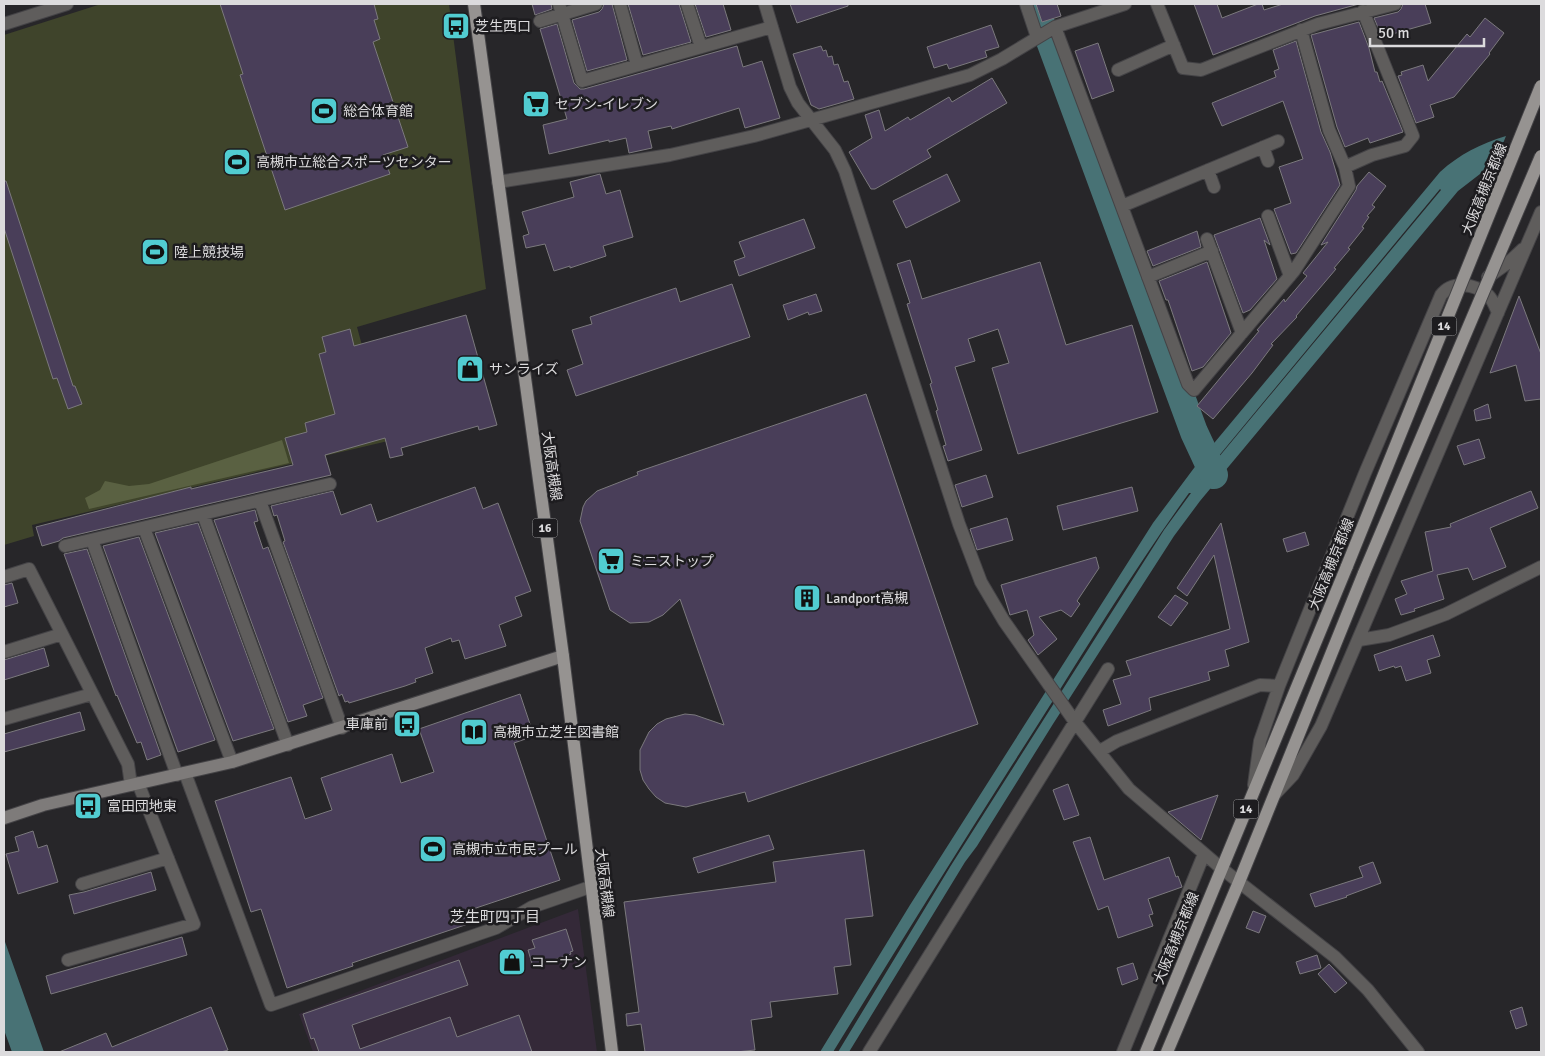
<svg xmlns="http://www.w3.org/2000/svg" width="1545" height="1056" font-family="Signika,'Noto Sans JP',sans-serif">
	<rect width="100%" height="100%" fill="#272629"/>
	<path fill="#342938" d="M578,909L597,1052H313L299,1014Z"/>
	<path fill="#3f442b" d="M101,4H449L486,289L357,327L388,441L32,525L34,536L4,545V35Z"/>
	<path fill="#5a6142" d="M282,440L289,463L89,509L85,498L100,490L105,481L129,486L149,484Z"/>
	<path fill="#487275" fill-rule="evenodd" d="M1506,136L1493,168L1480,174L1458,191L1200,501L1174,536L1053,724L977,846L965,862L849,1052H838L950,867L1164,530L1191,493H1189C1137,565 1090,642 1042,718C971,829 902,940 833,1052H820L910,905L1153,523L1200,460V458L1204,453L1205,454L1440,172C1460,154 1480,144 1506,136ZM1440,189L1441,190L1213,464V463Z
		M4,939L44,1052H12L4,1030Z"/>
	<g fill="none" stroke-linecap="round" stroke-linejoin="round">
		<path stroke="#487275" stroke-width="28" d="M1034,4L1041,24L1050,41L1194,432L1214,475"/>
	</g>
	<path fill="#493e59" stroke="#7b797d" d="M220,4H374L378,19L374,20L380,39L373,42L408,147L383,155L390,174L285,210L240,75L243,74Z
		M532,4H551L552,9L535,15Z
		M604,4H612L627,60L587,71L572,20L599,12L602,9Z
		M628,4H679L691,42L643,55Z
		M695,4H723L731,30L706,37Z
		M790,4H848V6L797,23Z
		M1036,4H1057L1061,16L1042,22Z
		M1194,4H1217L1222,18L1258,4H1262L1264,10L1283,4H1359L1315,16L1213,55Z
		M1403,4H1425L1431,23L1382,37L1374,18L1398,12L1401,9Z
		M1485,18L1504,33L1489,53L1490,54L1454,97L1430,105L1434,117L1416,123L1398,76L1402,75L1401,72L1423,65L1428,81L1467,34L1470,37Z
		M1359,22L1369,48L1375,72H1377L1380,82L1382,81L1403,132L1370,143L1368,138L1345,147L1337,127L1311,35Z
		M557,24L574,83L580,89H584L737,46L743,67L762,61L780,118L745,128L739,108L672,129L671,126L648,131L652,148L629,153L626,138L609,142V140L549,154L543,125L567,119L540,29Z
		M991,25L999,47L985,51L987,57L949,69L947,64L934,68L927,47Z
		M1296,41L1321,132L1330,152L1340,185L1296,253L1291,254L1274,209L1291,203L1279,167L1303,159L1283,101L1222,126L1212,103L1276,77L1274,71L1279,69L1273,50Z
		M1098,43L1114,91L1092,99L1075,51Z
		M821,46L823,51L826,50L828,57L832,56L834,65L838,64L844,82L848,81L854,99L819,109L811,105L793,54Z
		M992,78L1007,103L927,150L931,157L875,189H871L849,152L872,138L865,115L879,110L885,131L908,117L910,120L949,97L952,102Z
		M1369,172L1386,186L1372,205L1375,207L1367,216L1369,217L1362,227L1364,228L1348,248L1350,249L1334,268L1336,269L1296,316L1297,317L1271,344L1273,345L1252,373L1213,419L1197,406L1259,331L1257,330L1284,299L1285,302L1307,276L1303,273L1328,242L1321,245L1356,190L1357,186Z
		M600,174L606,194L620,190L633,237L603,246L606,256L570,268V266L554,271L545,244L526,248L523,236L529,234L522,212L574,197L570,182Z
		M947,174L960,201L906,228L893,201Z
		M4,181H6L73,386H75L82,404L68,409L57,378L53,379L4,228Z
		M1260,218L1270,245L1264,240L1277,279L1250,310L1243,313L1214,235Z
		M804,219L815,248L739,276L734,261L745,257L739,242Z
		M1197,231L1201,247L1153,266L1147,251Z
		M910,260L922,299L1040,262L1066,345L1132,325L1158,412L1018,454L992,368L1009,363L998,329L968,339L975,361L955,367L982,450L948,461L943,446L946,445L936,411L938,410L930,384L932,383L907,304L910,303L897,264Z
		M1207,262L1231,333L1203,367L1192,371L1168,300H1166L1159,281Z
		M732,284L750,337L576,396L567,370L583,364L572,330L592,324L590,317L676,288L680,302Z
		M816,294L822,311L809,315L808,312L788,320L783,305Z
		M1519,296L1541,354V399L1525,401L1516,365L1490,373Z
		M466,315L497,425L479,430L478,426L401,448L403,455L390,458L385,438L325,455L331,475L63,538L59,541L42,546L36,527L191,487V489L293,465L285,438L307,432L305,423L335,414L319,354L326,352L322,337L350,329L354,346Z
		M866,394L978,724L748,802L745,792L686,807L665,803L656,797L649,789L643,780L640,770V750L649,732L657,724L666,719L685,714L695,715L724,725L680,599L663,615L649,622L630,623L610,610L580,521L583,507L586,501L597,491L638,475L637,472Z
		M1488,404L1491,418L1476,421L1474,410Z
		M1479,439L1485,458L1464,465L1457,446Z
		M986,475L993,497L962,507L955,485Z
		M475,487L483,509L498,503L531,591L515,597L522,616L499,625L506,646L465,659L459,640L452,642L451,638L425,648L433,673L415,679L416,682L405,686L349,703L348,701L345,702L342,694L339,696L338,693L283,542L285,541L277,515L274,516L271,506L333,491L341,515L371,504L377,522Z
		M1132,487L1138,511L1063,530L1057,506Z
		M1531,491L1538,508L1490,528L1506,567L1473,580L1468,568L1437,575L1444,599L1414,609L1415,611L1401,615L1395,599L1407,594L1401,581L1433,571L1425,532L1451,527L1450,524Z
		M255,510L258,521L254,522L263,549L268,547L323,698L303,705L307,716L288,722L214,520Z
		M1007,518L1013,540L977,550L970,529Z
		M198,523L274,729L233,741L155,533Z
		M1221,523L1249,642L1225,650L1229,666L1208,672L1210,680L1149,698L1151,710L1108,726L1103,710L1121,704L1113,680L1131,675L1126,661L1230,629L1214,555L1187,596L1177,588Z
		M1305,532L1309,545L1287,552L1283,539Z
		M139,537L215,740L178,752L103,546Z
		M87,549L161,755L147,760L141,742L137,743L117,695L116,696L64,554Z
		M1096,557L1099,568L1077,601L1080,604L1071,617L1061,610L1039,617L1057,639L1038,655L1028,640L1034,635L1027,610L1010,615L1001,585Z
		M12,583L18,603L4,607V585Z
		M1175,595L1188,603L1171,626L1158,617Z
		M1433,635L1440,656L1427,660L1431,673L1406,681L1401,666L1395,668L1394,666L1379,671L1374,655Z
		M44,648L49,666L4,680V660Z
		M520,694L534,736L514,743L560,880L467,911L471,923L352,963L353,966L287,988L261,909L251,912L215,801L291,777L305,819L332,810L321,778L392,754L401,783L434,772L419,729Z
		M80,712L85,730L4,752V734Z
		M1068,784L1079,815L1064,820L1053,790Z
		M1218,795L1201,840L1168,812Z
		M33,831L38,848L47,845L58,882L18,894L6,854L19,851L15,837Z
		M769,835L774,849L698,873L693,858Z
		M1090,837L1104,880L1169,857L1176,877L1178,876L1182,887L1148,899L1153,914L1149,915L1153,926L1118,938L1108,906L1098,910L1073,842Z
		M864,850L873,916L845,919L851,965L834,967L838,994L770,1002L772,1017L751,1020L755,1050L736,1052H645L641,1024L627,1026L626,1014L639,1012L624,902L776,882L773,862Z
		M1373,862L1381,883L1346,896L1347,897L1315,907L1310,894L1363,877L1359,867Z
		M151,872L156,890L74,914L69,895L84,892Z
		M1253,911L1266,916L1259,933L1246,928Z
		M566,929L573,951L570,952L571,954L533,967L528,950L535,948L532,940Z
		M182,937L187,955L51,994L46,976Z
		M1317,955L1321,968L1300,974L1296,962Z
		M459,960L468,985L352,1025L360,1049L450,1017L457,1037L519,1015L532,1052H319L314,1038L311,1039L303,1014Z
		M1133,963L1138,979L1122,985L1117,968Z
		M1329,964L1347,983L1335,993L1318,974Z
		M211,1007L228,1050L221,1052H59L106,1033L112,1047Z
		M1522,1007L1527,1025L1516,1029L1510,1011Z"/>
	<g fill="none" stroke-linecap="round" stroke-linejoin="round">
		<g stroke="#444346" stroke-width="14">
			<path id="street" d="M559,4L582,81L772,27
				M620,4L637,65
				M687,4L701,47
				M765,4L790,87L798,103L835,150L845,171L959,524L981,582L1004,621L1075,722L1129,789L1221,868L1335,957L1368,990L1418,1052
				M1026,4L1037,37
				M1157,4L1183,68L1201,70L1318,24L1395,4
				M540,21L596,4
				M4,24L67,4
				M1055,27L1188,384L1194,390L1294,271L1349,186L1345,167L1329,130L1301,30
				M1118,70L1174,45
				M1263,147L1268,161
				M1345,167L1372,155L1405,146L1413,136L1363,11
				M1208,170L1214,187
				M498,182L670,155L754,136L970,75L1002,59L1055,27L1125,4
				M1122,206L1278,141
				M1268,216L1290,276
				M1207,239L1242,333
				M1148,277L1212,251
				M1488,277L1509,262L1523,249
				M260,501L342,728
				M203,514L288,745
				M144,528L232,762
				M92,540L177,775
				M65,546L330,484
				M4,577L29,569L128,764L131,785
				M1359,640L1389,635L1446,614L1541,567
				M4,652L62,634
				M4,719L92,694
				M1100,751L1117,741L1260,685L1279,686
				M185,773L271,1005L496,928L532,907L590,887
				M1254,785L1260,741L1279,686L1365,473L1441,295C1452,280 1475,284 1488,295C1493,300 1495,306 1498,313
				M1275,794L1293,775L1321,726L1541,212
				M82,884L168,858
				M68,960L194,924L138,783
				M869,1052L1108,669
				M1123,1052L1204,854"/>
		</g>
		<g stroke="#444346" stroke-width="14">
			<path id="secondary" d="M4,818L43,805L232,762L563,656"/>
		</g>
		<g stroke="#444346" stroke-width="14">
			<path id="primary" d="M474,4L563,656L612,1052
				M1146,1052L1347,566
				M1167,1052L1239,882L1364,573"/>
		</g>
		<use href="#street" stroke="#5f5d5c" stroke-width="12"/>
		<use href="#secondary" stroke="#7e7b7a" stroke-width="12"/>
		<use href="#primary" stroke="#969391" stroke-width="12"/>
		<g stroke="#444346" stroke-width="14" stroke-linecap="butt">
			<path id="primary-bridge" d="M1347,566L1541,86
				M1364,573L1541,156"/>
		</g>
		<use href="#primary-bridge" stroke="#969391" stroke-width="12"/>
	</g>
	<defs>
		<g id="bus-square" transform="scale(1.4375)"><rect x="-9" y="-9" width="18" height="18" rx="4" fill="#51ccd1" stroke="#1d1c1f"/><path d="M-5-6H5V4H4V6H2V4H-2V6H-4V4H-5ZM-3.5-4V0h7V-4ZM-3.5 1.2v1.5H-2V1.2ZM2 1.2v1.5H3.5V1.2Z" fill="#111"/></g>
		<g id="supermarket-square" transform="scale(1.4375)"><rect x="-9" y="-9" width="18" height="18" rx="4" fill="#51ccd1" stroke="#1d1c1f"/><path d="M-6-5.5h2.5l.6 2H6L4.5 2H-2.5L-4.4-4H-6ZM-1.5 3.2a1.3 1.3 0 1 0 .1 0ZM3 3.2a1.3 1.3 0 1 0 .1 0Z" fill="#111"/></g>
		<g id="stadium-square" transform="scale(1.4375)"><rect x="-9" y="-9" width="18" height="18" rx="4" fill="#51ccd1" stroke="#1d1c1f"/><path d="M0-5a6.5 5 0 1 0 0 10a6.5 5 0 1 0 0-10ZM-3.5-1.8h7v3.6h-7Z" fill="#111"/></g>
		<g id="shop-square" transform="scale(1.4375)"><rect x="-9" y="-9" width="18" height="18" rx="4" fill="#51ccd1" stroke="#1d1c1f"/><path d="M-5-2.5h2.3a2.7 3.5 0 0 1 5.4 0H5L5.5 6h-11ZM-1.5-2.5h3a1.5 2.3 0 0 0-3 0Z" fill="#111"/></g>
		<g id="building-square" transform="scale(1.4375)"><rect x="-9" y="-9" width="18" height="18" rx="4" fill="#51ccd1" stroke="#1d1c1f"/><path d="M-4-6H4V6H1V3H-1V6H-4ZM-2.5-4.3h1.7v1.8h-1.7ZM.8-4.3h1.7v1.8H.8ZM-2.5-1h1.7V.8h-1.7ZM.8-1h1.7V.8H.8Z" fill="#111"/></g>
		<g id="library-square" transform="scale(1.4375)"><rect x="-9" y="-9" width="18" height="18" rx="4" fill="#51ccd1" stroke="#1d1c1f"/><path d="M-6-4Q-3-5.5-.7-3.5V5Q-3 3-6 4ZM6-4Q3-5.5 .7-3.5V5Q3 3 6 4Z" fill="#111"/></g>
	</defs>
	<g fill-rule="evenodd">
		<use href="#bus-square" x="456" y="26"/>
		<use href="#supermarket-square" x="536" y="104"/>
		<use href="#stadium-square" x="324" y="111"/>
		<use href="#stadium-square" x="237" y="162"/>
		<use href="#stadium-square" x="155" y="252"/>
		<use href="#shop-square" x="470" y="369"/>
		<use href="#supermarket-square" x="611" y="561"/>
		<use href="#building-square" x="807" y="598"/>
		<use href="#bus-square" x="407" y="724"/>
		<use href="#library-square" x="474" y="732"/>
		<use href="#bus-square" x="88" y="806"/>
		<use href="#stadium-square" x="433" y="849"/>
		<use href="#shop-square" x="512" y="962"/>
	</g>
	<g text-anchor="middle" stroke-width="5" stroke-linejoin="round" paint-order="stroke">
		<g fill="#1d1c1f" stroke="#a3a2a4" stroke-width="1">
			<rect x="1431.5" y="316.5" width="25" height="19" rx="4"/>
			<rect x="532.5" y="518.5" width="25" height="19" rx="4"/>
			<rect x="1233.5" y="799.5" width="25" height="19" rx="4"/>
		</g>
		<g font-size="12" font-weight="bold" fill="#dcdbdd">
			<text x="1444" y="330">14</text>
			<text x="545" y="532">16</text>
			<text x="1246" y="813">14</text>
		</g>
		<g font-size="14" fill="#dcdbdd" stroke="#1d1c1f" text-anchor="start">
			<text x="475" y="31">芝生西口</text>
			<text x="555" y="109">セブン-イレブン</text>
			<text x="343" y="116">総合体育館</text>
			<text x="256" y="167">高槻市立総合スポーツセンター</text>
			<text x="174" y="257">陸上競技場</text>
			<text x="489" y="374">サンライズ</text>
			<text x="630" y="566">ミニストップ</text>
			<text x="826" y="603">Landport高槻</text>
			<text x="388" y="729" text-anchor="end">車庫前</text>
			<text x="493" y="737">高槻市立芝生図書館</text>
			<text x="107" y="811">富田団地東</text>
			<text x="452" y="854">高槻市立市民プール</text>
			<text x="531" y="967">コーナン</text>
		</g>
		<g font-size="14" fill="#dcdbdd" stroke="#1d1c1f">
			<text transform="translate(1484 189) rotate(-68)" y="5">大阪高槻京都線</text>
			<text transform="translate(552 466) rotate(82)" y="5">大阪高槻線</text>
			<text transform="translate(1331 564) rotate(-68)" y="5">大阪高槻京都線</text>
			<text transform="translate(605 883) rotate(83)" y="5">大阪高槻線</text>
			<text transform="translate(1176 938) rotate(-68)" y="5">大阪高槻京都線</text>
		</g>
		<g font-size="15" fill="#dcdbdd" stroke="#1d1c1f">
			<text x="495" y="922">芝生町四丁目</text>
		</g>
	</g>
	<rect width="1545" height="1056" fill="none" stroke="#dcdbdd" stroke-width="10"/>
	<path d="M1370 38v8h114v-8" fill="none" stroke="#dcdbdd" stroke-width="2.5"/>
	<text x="1378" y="38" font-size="15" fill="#dcdbdd" stroke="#1d1c1f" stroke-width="4" paint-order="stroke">50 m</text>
</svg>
